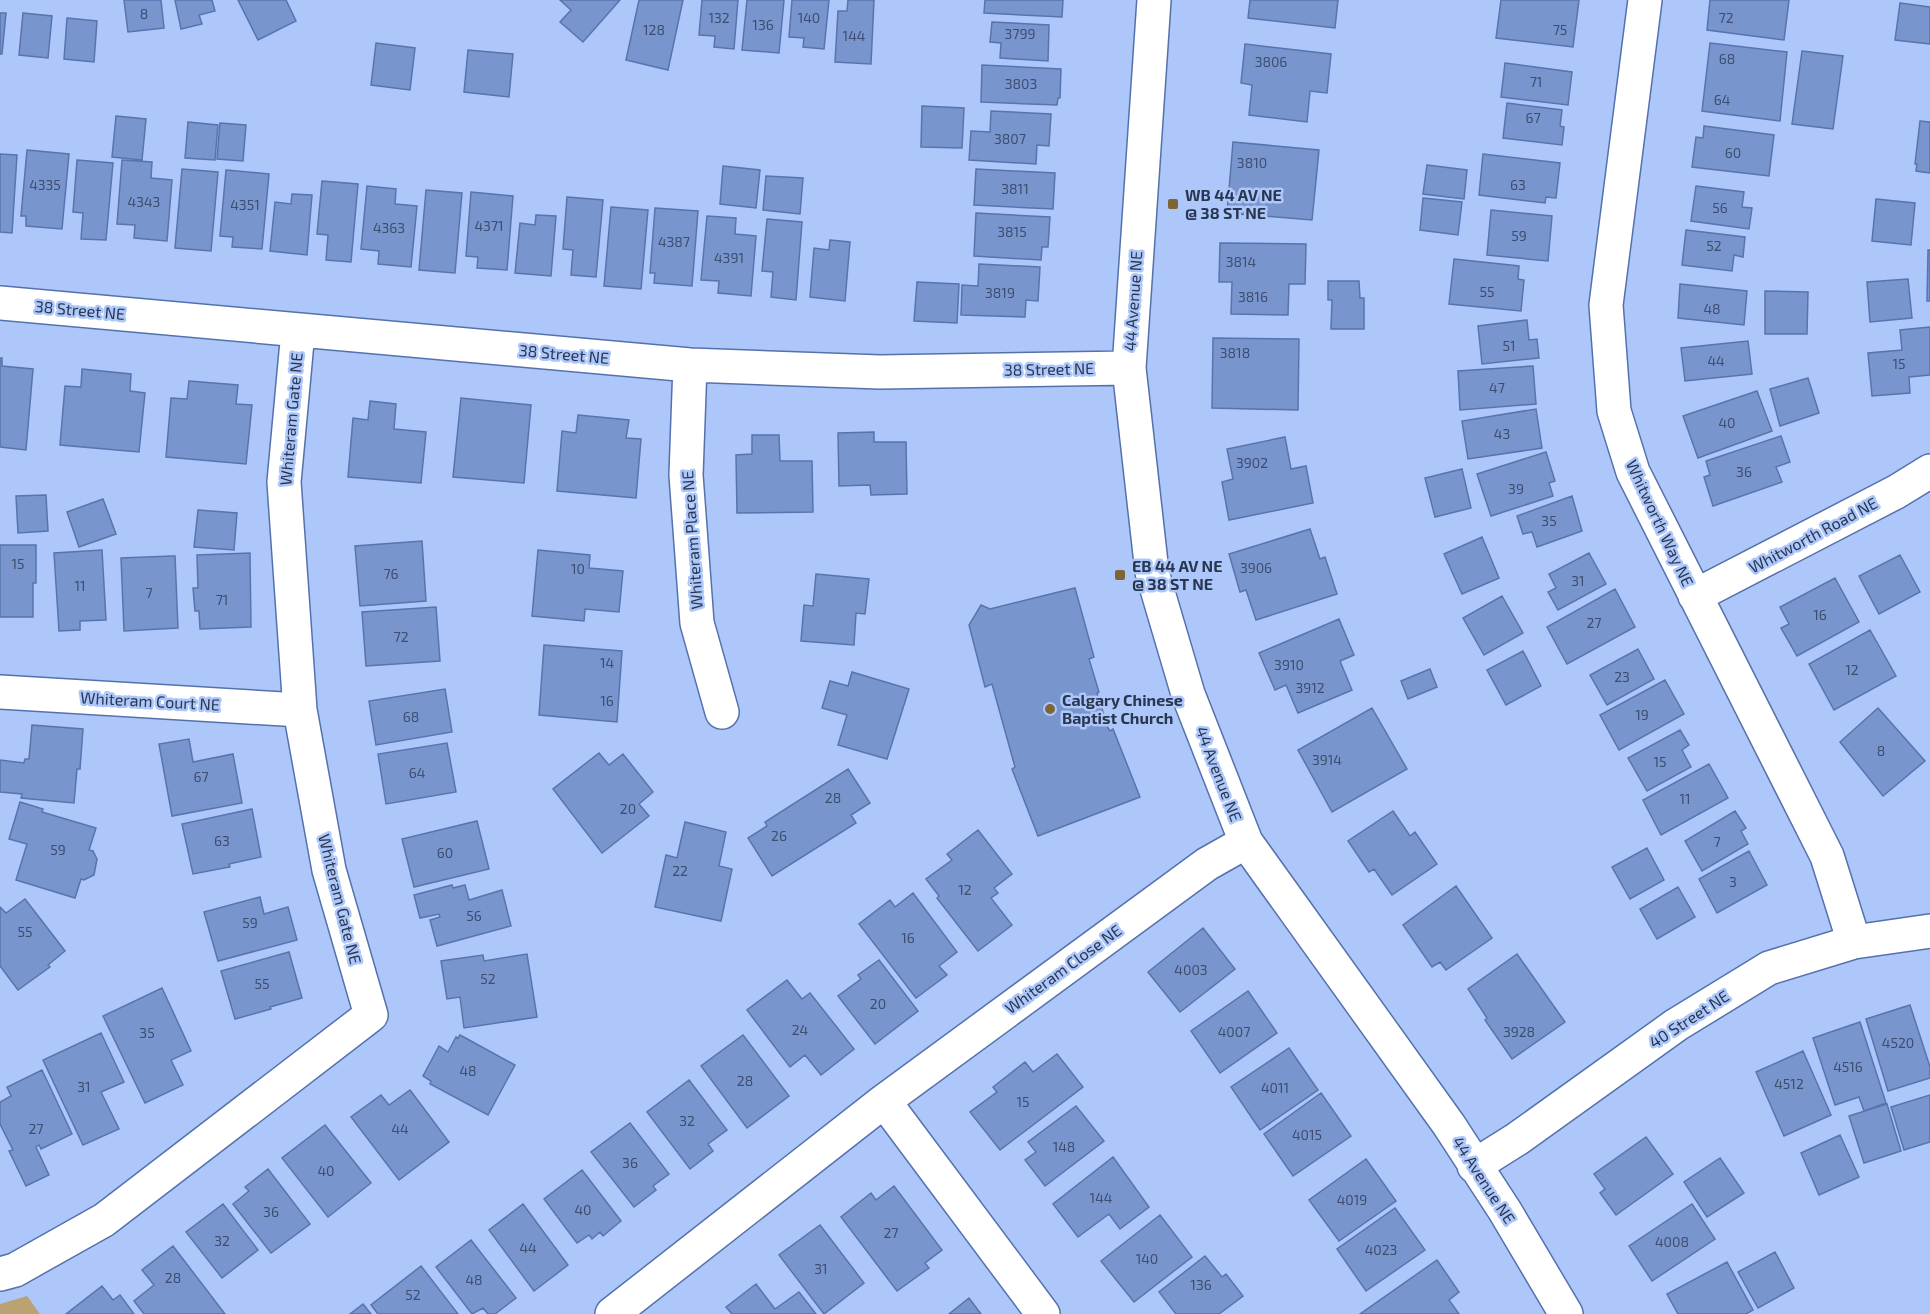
<svg xmlns="http://www.w3.org/2000/svg" width="1930" height="1314" font-family="'Exo 2',sans-serif">
	<rect width="100%" height="100%" fill="#adc7fa"/>
	<path fill="#baa273" d="M27,1296L40,1314H0V1304Z"/>
	<path fill="#7995ce" stroke="#5874af" stroke-width="1.5" d="M124,0H161L164,28L128,32Z
		M175,0H212L215,11L199,15L202,24L181,29Z
		M238,0H286L296,21L258,40Z
		M560,0H620L583,42L560,22L571,10Z
		M639,0H683L668,70L626,60Z
		M702,0H738L734,49L714,47L715,36L699,35Z
		M747,0H784L779,53L742,50Z
		M792,0H829L824,49L803,47L804,38L789,37Z
		M848,0H874L871,64L835,62L838,11H847Z
		M985,0H1063L1062,17L984,13Z
		M1250,0H1338L1335,28L1248,18Z
		M1501,0H1579L1573,47L1496,38Z
		M1710,0H1789L1784,40L1707,30Z
		M1900,3L1930,7V44L1895,40Z
		M0,13H6L2,54H0Z
		M23,13L52,16L48,58L19,55Z
		M67,18L97,21L94,62L64,59Z
		M992,22L1049,25L1048,61L1000,58L1001,43L990,42Z
		M376,43L415,48L410,90L371,85Z
		M1710,43L1787,52L1780,121L1702,111Z
		M1245,44L1331,54L1327,93L1310,91L1307,122L1249,115L1252,85L1241,83Z
		M468,50L513,54L509,97L464,92Z
		M1802,51L1843,56L1833,129L1792,124Z
		M1505,63L1572,72L1568,105L1501,97Z
		M982,65L1061,69L1060,98H1058L1057,105L981,102Z
		M1507,103L1562,110L1560,126L1564,127L1562,145L1503,138Z
		M922,106L964,108L962,148L921,147Z
		M991,111L1051,114L1049,146L1037,145L1036,164L969,160L971,131L990,132Z
		M116,116L146,119L142,160L112,157Z
		M1920,121L1930,122V173L1916,171L1917,164H1915Z
		M188,122L218,125L215,160L185,158Z
		M220,123L246,125L243,161L217,159Z
		M1704,126L1774,135L1769,176L1692,167L1696,137L1703,138Z
		M1233,142L1319,150L1312,220L1227,213Z
		M27,150L69,154L62,229L26,226V216H21Z
		M0,154L17,155L12,233L0,232Z
		M1483,154L1560,163L1556,198L1546,197L1545,203L1479,195Z
		M77,160L113,163L106,240L81,239L83,213L73,212Z
		M122,160L152,162L151,178L172,180L167,241L134,238L135,225L117,224Z
		M1427,165L1467,170L1464,199L1423,194Z
		M723,166L760,170L756,208L720,204Z
		M182,169L218,172L211,251L175,248Z
		M976,169L1055,173L1053,209L974,205Z
		M226,170L269,174L262,249L232,247L233,237L220,236Z
		M766,176L803,178L800,214L763,210Z
		M322,181L358,184L351,262L326,260L328,235L317,234Z
		M367,186L396,189L395,204L417,206L411,267L378,264L379,251L361,249Z
		M1696,186L1744,192L1742,207L1752,208L1749,229L1691,221Z
		M426,190L462,193L455,273L419,270Z
		M471,192L513,196L507,270L477,268L478,257L466,256Z
		M292,194L312,195L307,255L270,251L275,202L291,204Z
		M567,197L603,200L596,277L571,275L573,250L563,249Z
		M1423,198L1462,202L1458,235L1420,230Z
		M1876,199L1915,203L1911,245L1872,241Z
		M611,207L648,210L641,289L604,286Z
		M655,208L698,211L692,286L654,283L655,273H650Z
		M1491,210L1552,216L1548,261L1487,255Z
		M976,213L1050,217L1048,247H1042L1041,260L974,256Z
		M536,215L556,216L551,276L515,273L520,223L535,225Z
		M707,216L736,218L735,234L756,236L751,296L718,293L719,281L701,280Z
		M767,219L802,222L796,300L771,297L773,272L762,271Z
		M1686,230L1745,237L1743,257L1734,255L1732,271L1682,265Z
		M830,240L850,242L845,301L810,297L814,248L829,250Z
		M1220,243L1306,244L1305,284H1289L1288,315L1231,314L1232,282H1219Z
		M1928,250H1930V301H1927Z
		M1454,259L1519,266L1518,279L1524,280L1521,311L1449,304Z
		M979,264L1040,267L1038,301L1026,300L1025,317L961,315L962,285L978,286Z
		M1908,279L1912,318L1870,322L1867,282Z
		M1328,281H1359L1360,298H1364V329H1331L1332,300H1328Z
		M917,282L959,284L957,323L914,321Z
		M1680,284L1747,291L1744,325L1678,318Z
		M1765,291L1808,292L1807,334H1765Z
		M1527,320L1529,340L1537,339L1539,358L1482,364L1478,326Z
		M1930,327V375L1909,377L1910,393L1872,396L1868,353L1902,350L1900,330Z
		M1213,338L1299,339L1298,410L1212,408Z
		M1748,341L1752,374L1685,381L1681,348Z
		M0,358H2V366L33,369L26,450L0,447Z
		M1533,366L1536,404L1460,410L1458,371Z
		M82,369L131,374L130,391L145,393L139,452L60,445L65,386L81,387Z
		M1808,378L1819,413L1780,426L1770,389Z
		M189,381L238,385L236,404L252,405L246,464L166,457L171,398L187,399Z
		M1757,391L1772,431L1698,458L1683,416Z
		M461,398L531,405L524,483L453,477Z
		M370,401L396,404L394,429L426,432L421,483L348,477L353,418L368,420Z
		M1536,409L1542,448L1468,459L1462,421Z
		M578,415L629,420L626,438L641,439L636,498L557,491L562,431L576,433Z
		M874,432V442H906L907,494L871,495L870,485L839,486L838,433Z
		M752,435H779L780,461H812L813,512L737,513L736,455L752,454Z
		M1781,436L1790,462L1776,467L1782,482L1713,506L1704,477L1710,475L1706,461Z
		M1285,437L1291,469L1306,466L1313,503L1229,520L1222,482L1233,479L1227,449Z
		M1546,452L1555,481L1549,483L1553,496L1491,516L1477,474Z
		M1462,469L1471,508L1435,517L1425,478Z
		M46,495L48,531L18,533L16,496Z
		M1572,496L1582,531L1537,547L1532,532L1523,534L1517,516Z
		M103,499L116,534L79,547L67,512Z
		M198,510L237,513L234,550L194,547Z
		M1310,529L1320,559L1325,557L1337,594L1256,620L1246,590L1240,592L1229,554Z
		M1482,537L1499,578L1462,594L1444,554Z
		M422,541L426,601L360,606L355,546Z
		M0,545H36V583H33V617H0Z
		M102,550L106,620L80,621V630L59,631L54,553Z
		M538,550L590,555L589,568L623,571L619,612L585,609L584,621L532,616Z
		M250,553L251,627L200,629L199,611H195L193,588H198L197,555Z
		M1589,553L1606,584L1558,610L1548,592L1556,588L1549,574Z
		M1900,555L1920,592L1879,614L1859,576Z
		M172,556H175L178,628L124,631L121,558Z
		M816,574L869,579L865,614L856,613L854,645L801,641L804,605L813,606Z
		M1835,578L1859,622L1797,656L1781,628L1789,624L1780,607Z
		M1075,588L1094,657L1089,659L1099,692L1097,693L1108,728L1110,731L1113,729L1140,797L1038,836L1012,769L1015,767L992,684L985,687L969,625L981,605L990,609Z
		M1615,589L1635,627L1567,664L1547,627Z
		M1502,596L1523,633L1484,655L1463,618Z
		M436,607L440,661L366,666L362,612Z
		M1339,619L1354,655L1340,661L1352,690L1298,713L1286,685L1275,690L1259,653Z
		M1870,630L1896,676L1834,710L1809,664Z
		M544,645L622,651L617,722L539,715Z
		M1638,649L1654,679L1607,705L1590,675Z
		M1523,651L1541,686L1506,705L1487,670Z
		M1430,669L1437,687L1408,699L1401,681Z
		M852,672L909,689L887,759L838,745L847,715L822,708L830,681L848,686Z
		M1665,680L1684,714L1619,750L1600,715Z
		M445,689L452,732L376,745L369,701Z
		M1372,708L1407,769L1332,812L1298,750Z
		M1878,708L1925,761L1883,796L1840,742Z
		M32,725L83,729L80,769H77L74,803L21,798L22,794L0,792V760L24,763L25,759H29Z
		M1680,730L1689,745L1682,750L1691,767L1647,791L1628,758Z
		M189,739L193,762L233,754L242,803L172,816L159,744Z
		M447,743L456,792L386,804L378,754Z
		M599,753L609,765L623,754L653,792L639,804L649,816L602,853L553,789Z
		M1709,764L1728,798L1661,835L1643,800Z
		M848,769L870,803L851,815L856,823L772,876L748,838L767,826L765,822Z
		M20,802L43,809L42,812L96,828L89,850L93,851L97,859L94,875L84,880L81,879L75,898L16,880L27,844L9,839Z
		M252,809L261,857L229,864L230,867L193,874L182,824Z
		M1393,811L1410,836L1415,832L1437,864L1392,895L1374,869L1369,872L1348,841Z
		M1735,811L1746,828L1741,831L1748,844L1702,871L1685,841Z
		M477,821L489,869L414,887L402,839Z
		M685,822L726,832L719,866L732,869L721,921L655,907L666,855L677,858Z
		M978,830L1012,874L994,888L998,893L991,898L1012,925L978,951L937,898L939,896L926,879L952,860L947,854Z
		M1647,848L1664,880L1630,899L1612,867Z
		M1749,851L1767,885L1717,913L1699,879Z
		M452,885L453,888L465,885L469,900L502,890L511,926L437,946L430,920L440,917L439,914L420,918L414,895Z
		M1456,886L1492,938L1446,970L1440,962L1432,967L1403,925Z
		M1678,887L1695,917L1657,939L1640,909Z
		M913,893L957,952L939,966L947,975L916,998L859,924L890,900L895,907Z
		M260,897L264,914L288,907L297,940L218,961L204,912Z
		M25,899L65,951L48,965L50,967L18,990L0,966V907L6,913Z
		M1203,928L1235,969L1180,1012L1148,972Z
		M289,952L302,998L270,1007L271,1009L235,1019L221,971Z
		M527,954L537,1017L464,1028L460,997L447,999L441,961L483,955L484,961Z
		M1517,954L1565,1022L1512,1059L1485,1020L1487,1018L1468,989Z
		M879,960L918,1011L875,1044L838,996L861,979L858,975Z
		M787,980L802,999L810,993L854,1049L821,1075L805,1055L790,1067L747,1010Z
		M162,988L191,1051L171,1060L183,1085L145,1103L103,1016Z
		M1248,991L1277,1033L1220,1073L1191,1031Z
		M1910,1005L1930,1067V1078L1888,1091L1866,1019Z
		M1860,1022L1886,1103L1864,1111L1859,1097L1835,1105L1813,1038Z
		M101,1033L124,1082L101,1092L119,1129L83,1145L43,1060Z
		M460,1035L515,1065L488,1115L430,1084L431,1081L423,1076L439,1046L448,1052L456,1037L458,1038Z
		M743,1035L789,1096L747,1128L701,1066Z
		M1289,1048L1318,1090L1260,1130L1231,1087Z
		M1803,1051L1831,1115L1784,1136L1756,1072Z
		M1057,1054L1083,1087L1000,1150L970,1112L997,1092L993,1087L1025,1062L1033,1072Z
		M42,1070L72,1134L41,1149L39,1145L36,1147L49,1175L26,1186L9,1151L13,1150L0,1124V1102L11,1096L7,1087Z
		M689,1080L727,1130L708,1144L713,1151L690,1169L647,1112Z
		M410,1090L449,1142L399,1180L351,1117L381,1095L389,1105Z
		M1321,1093L1351,1136L1293,1176L1264,1134Z
		M1930,1095V1142L1904,1150L1891,1107Z
		M1887,1104L1901,1151L1864,1163L1849,1116Z
		M1076,1106L1104,1141L1045,1186L1025,1160L1036,1152L1028,1142Z
		M630,1123L669,1174L653,1186L656,1190L634,1207L591,1152Z
		M325,1125L371,1183L328,1217L282,1158Z
		M1840,1135L1859,1177L1819,1195L1801,1153Z
		M1646,1137L1673,1174L1616,1215L1600,1193L1605,1189L1594,1174Z
		M1113,1157L1149,1207L1120,1229L1109,1214L1078,1237L1053,1204Z
		M1720,1158L1744,1193L1707,1217L1684,1182Z
		M1366,1159L1396,1201L1339,1241L1309,1200Z
		M268,1169L310,1224L271,1253L233,1204L249,1191L245,1187Z
		M582,1170L621,1221L603,1236L600,1232L592,1239L589,1235L577,1243L544,1199Z
		M894,1186L942,1250L925,1263L929,1268L897,1291L841,1217L871,1193L876,1200Z
		M223,1204L258,1250L222,1278L186,1232Z
		M523,1204L568,1265L534,1291L489,1230Z
		M1692,1204L1715,1239L1652,1281L1629,1246Z
		M1395,1208L1425,1250L1366,1291L1337,1249Z
		M1160,1215L1192,1257L1134,1302L1101,1261Z
		M820,1225L864,1283L824,1314L779,1255Z
		M471,1240L516,1298L495,1314H488L483,1308L472,1314L436,1267Z
		M173,1246L225,1314H144L134,1301L154,1285L142,1270Z
		M1775,1252L1794,1288L1758,1308L1738,1272Z
		M1205,1256L1222,1277L1226,1274L1243,1296L1219,1314H1176L1159,1292Z
		M1437,1260L1459,1292L1449,1300L1459,1314H1360Z
		M1727,1262L1753,1310L1746,1314H1678L1667,1294Z
		M421,1266L458,1314H378L371,1305Z
		M756,1284L775,1309L799,1292L816,1314H732L726,1307Z
		M102,1286L113,1300L120,1295L134,1314H66Z
		M969,1298L981,1314H949Z
		M363,1304L371,1314H350Z"/>
	<g fill="none" stroke-linecap="round" stroke-linejoin="round">
		<g stroke="#5571ac" stroke-width="36">
			<path id="minor" d="M1154,0L1129,368L1152,572L1188,694L1246,842L1449,1125L1505,1211L1566,1314
				M1645,0L1606,305L1614,411L1633,472L1827,856L1854,942
				M0,303L690,365L880,372L1129,368
				M690,365L686,475L697,623L722,712
				M1695,596L1896,492L1930,471
				M0,692L300,710
				M884,1101L1043,1314
				M1474,1166L1517,1139L1676,1025L1769,968L1854,942L1930,931
				M0,1274L15,1270L104,1220L371,1015L329,870L300,710L284,482L298,331
				M612,1314L884,1101L1207,864L1246,842"/>
		</g>
		<use href="#minor" stroke="#fff" stroke-width="33"/>
	</g>
	<g fill="#7d6536" stroke="#adc7fa" stroke-width="2">
		<rect x="1167" y="198" width="12" height="12" rx="3"/>
		<rect x="1114" y="569" width="12" height="12" rx="3"/>
		<circle cx="1050" cy="709" r="6"/>
	</g>
	<g text-anchor="middle" stroke-width="5" stroke-linejoin="round" paint-order="stroke">
		<g font-size="14" fill="#3d4e70">
			<text x="144" y="19">8</text>
			<text x="719" y="23">132</text>
			<text x="809" y="23">140</text>
			<text x="1726" y="23">72</text>
			<text x="763" y="30">136</text>
			<text x="654" y="35">128</text>
			<text x="1560" y="35">75</text>
			<text x="1020" y="39">3799</text>
			<text x="854" y="41">144</text>
			<text x="1727" y="64">68</text>
			<text x="1271" y="67">3806</text>
			<text x="1536" y="87">71</text>
			<text x="1021" y="89">3803</text>
			<text x="1722" y="105">64</text>
			<text x="1533" y="123">67</text>
			<text x="1010" y="144">3807</text>
			<text x="1733" y="158">60</text>
			<text x="1252" y="168">3810</text>
			<text x="45" y="190">4335</text>
			<text x="1518" y="190">63</text>
			<text x="1015" y="194">3811</text>
			<text x="144" y="207">4343</text>
			<text x="245" y="210">4351</text>
			<text x="1720" y="213">56</text>
			<text x="489" y="231">4371</text>
			<text x="389" y="233">4363</text>
			<text x="1012" y="237">3815</text>
			<text x="1519" y="241">59</text>
			<text x="674" y="247">4387</text>
			<text x="1714" y="251">52</text>
			<text x="729" y="263">4391</text>
			<text x="1241" y="267">3814</text>
			<text x="1487" y="297">55</text>
			<text x="1000" y="298">3819</text>
			<text x="1253" y="302">3816</text>
			<text x="1712" y="314">48</text>
			<text x="1509" y="351">51</text>
			<text x="1235" y="358">3818</text>
			<text x="1716" y="366">44</text>
			<text x="1899" y="369">15</text>
			<text x="1497" y="393">47</text>
			<text x="1727" y="428">40</text>
			<text x="1502" y="439">43</text>
			<text x="1252" y="468">3902</text>
			<text x="1744" y="477">36</text>
			<text x="1516" y="494">39</text>
			<text x="1549" y="526">35</text>
			<text x="18" y="569">15</text>
			<text x="1256" y="573">3906</text>
			<text x="578" y="574">10</text>
			<text x="391" y="579">76</text>
			<text x="1578" y="586">31</text>
			<text x="80" y="591">11</text>
			<text x="149" y="598">7</text>
			<text x="222" y="605">71</text>
			<text x="1820" y="620">16</text>
			<text x="1594" y="628">27</text>
			<text x="401" y="642">72</text>
			<text x="607" y="668">14</text>
			<text x="1289" y="670">3910</text>
			<text x="1852" y="675">12</text>
			<text x="1622" y="682">23</text>
			<text x="1310" y="693">3912</text>
			<text x="607" y="706">16</text>
			<text x="1642" y="720">19</text>
			<text x="411" y="722">68</text>
			<text x="1881" y="756">8</text>
			<text x="1327" y="765">3914</text>
			<text x="1660" y="767">15</text>
			<text x="417" y="778">64</text>
			<text x="201" y="782">67</text>
			<text x="833" y="803">28</text>
			<text x="1685" y="804">11</text>
			<text x="628" y="814">20</text>
			<text x="779" y="841">26</text>
			<text x="222" y="846">63</text>
			<text x="1717" y="847">7</text>
			<text x="58" y="855">59</text>
			<text x="445" y="858">60</text>
			<text x="680" y="876">22</text>
			<text x="1733" y="887">3</text>
			<text x="965" y="895">12</text>
			<text x="474" y="921">56</text>
			<text x="250" y="928">59</text>
			<text x="25" y="937">55</text>
			<text x="908" y="943">16</text>
			<text x="1191" y="975">4003</text>
			<text x="488" y="984">52</text>
			<text x="262" y="989">55</text>
			<text x="878" y="1009">20</text>
			<text x="800" y="1035">24</text>
			<text x="1234" y="1037">4007</text>
			<text x="1519" y="1037">3928</text>
			<text x="147" y="1038">35</text>
			<text x="1898" y="1048">4520</text>
			<text x="1848" y="1072">4516</text>
			<text x="468" y="1076">48</text>
			<text x="745" y="1086">28</text>
			<text x="1789" y="1089">4512</text>
			<text x="84" y="1092">31</text>
			<text x="1275" y="1093">4011</text>
			<text x="1023" y="1107">15</text>
			<text x="687" y="1126">32</text>
			<text x="36" y="1134">27</text>
			<text x="400" y="1134">44</text>
			<text x="1307" y="1140">4015</text>
			<text x="1064" y="1152">148</text>
			<text x="630" y="1168">36</text>
			<text x="326" y="1176">40</text>
			<text x="1101" y="1203">144</text>
			<text x="1352" y="1205">4019</text>
			<text x="583" y="1215">40</text>
			<text x="271" y="1217">36</text>
			<text x="891" y="1238">27</text>
			<text x="222" y="1246">32</text>
			<text x="1672" y="1247">4008</text>
			<text x="528" y="1253">44</text>
			<text x="1381" y="1255">4023</text>
			<text x="1147" y="1264">140</text>
			<text x="821" y="1274">31</text>
			<text x="173" y="1283">28</text>
			<text x="474" y="1285">48</text>
			<text x="1201" y="1290">136</text>
			<text x="413" y="1300">52</text>
		</g>
		<g font-size="16" font-weight="bold" fill="#293650" stroke="#adc7fa" text-anchor="start">
			<text x="1185" y="201">WB 44 AV NE<tspan x="1185" dy="18">@ 38 ST NE</tspan></text>
			<text x="1132" y="572">EB 44 AV NE<tspan x="1132" dy="18">@ 38 ST NE</tspan></text>
			<text x="1062" y="706">Calgary Chinese<tspan x="1062" dy="18">Baptist Church</tspan></text>
		</g>
		<g font-size="16" fill="#293650" stroke="#adc7fa">
			<text transform="translate(1133 301) rotate(-86)" y="6">44 Avenue NE</text>
			<text transform="translate(80 310) rotate(5)" y="6">38 Street NE</text>
			<text transform="translate(564 354) rotate(5)" y="6">38 Street NE</text>
			<text transform="translate(1049 369) rotate(-1)" y="6">38 Street NE</text>
			<text transform="translate(291 419) rotate(-85)" y="6">Whiteram Gate NE</text>
			<text transform="translate(1660 523) rotate(65)" y="6">Whitworth Way NE</text>
			<text transform="translate(1813 535) rotate(-28)" y="6">Whitworth Road NE</text>
			<text transform="translate(692 540) rotate(-94)" y="6">Whiteram Place NE</text>
			<text transform="translate(150 701) rotate(3)" y="6">Whiteram Court NE</text>
			<text transform="translate(1219 774) rotate(69)" y="6">44 Avenue NE</text>
			<text transform="translate(340 899) rotate(76)" y="6">Whiteram Gate NE</text>
			<text transform="translate(1063 969) rotate(-36)" y="6">Whiteram Close NE</text>
			<text transform="translate(1689 1019) rotate(-33)" y="6">40 Street NE</text>
			<text transform="translate(1484 1180) rotate(57)" y="6">44 Avenue NE</text>
		</g>
	</g>
</svg>
